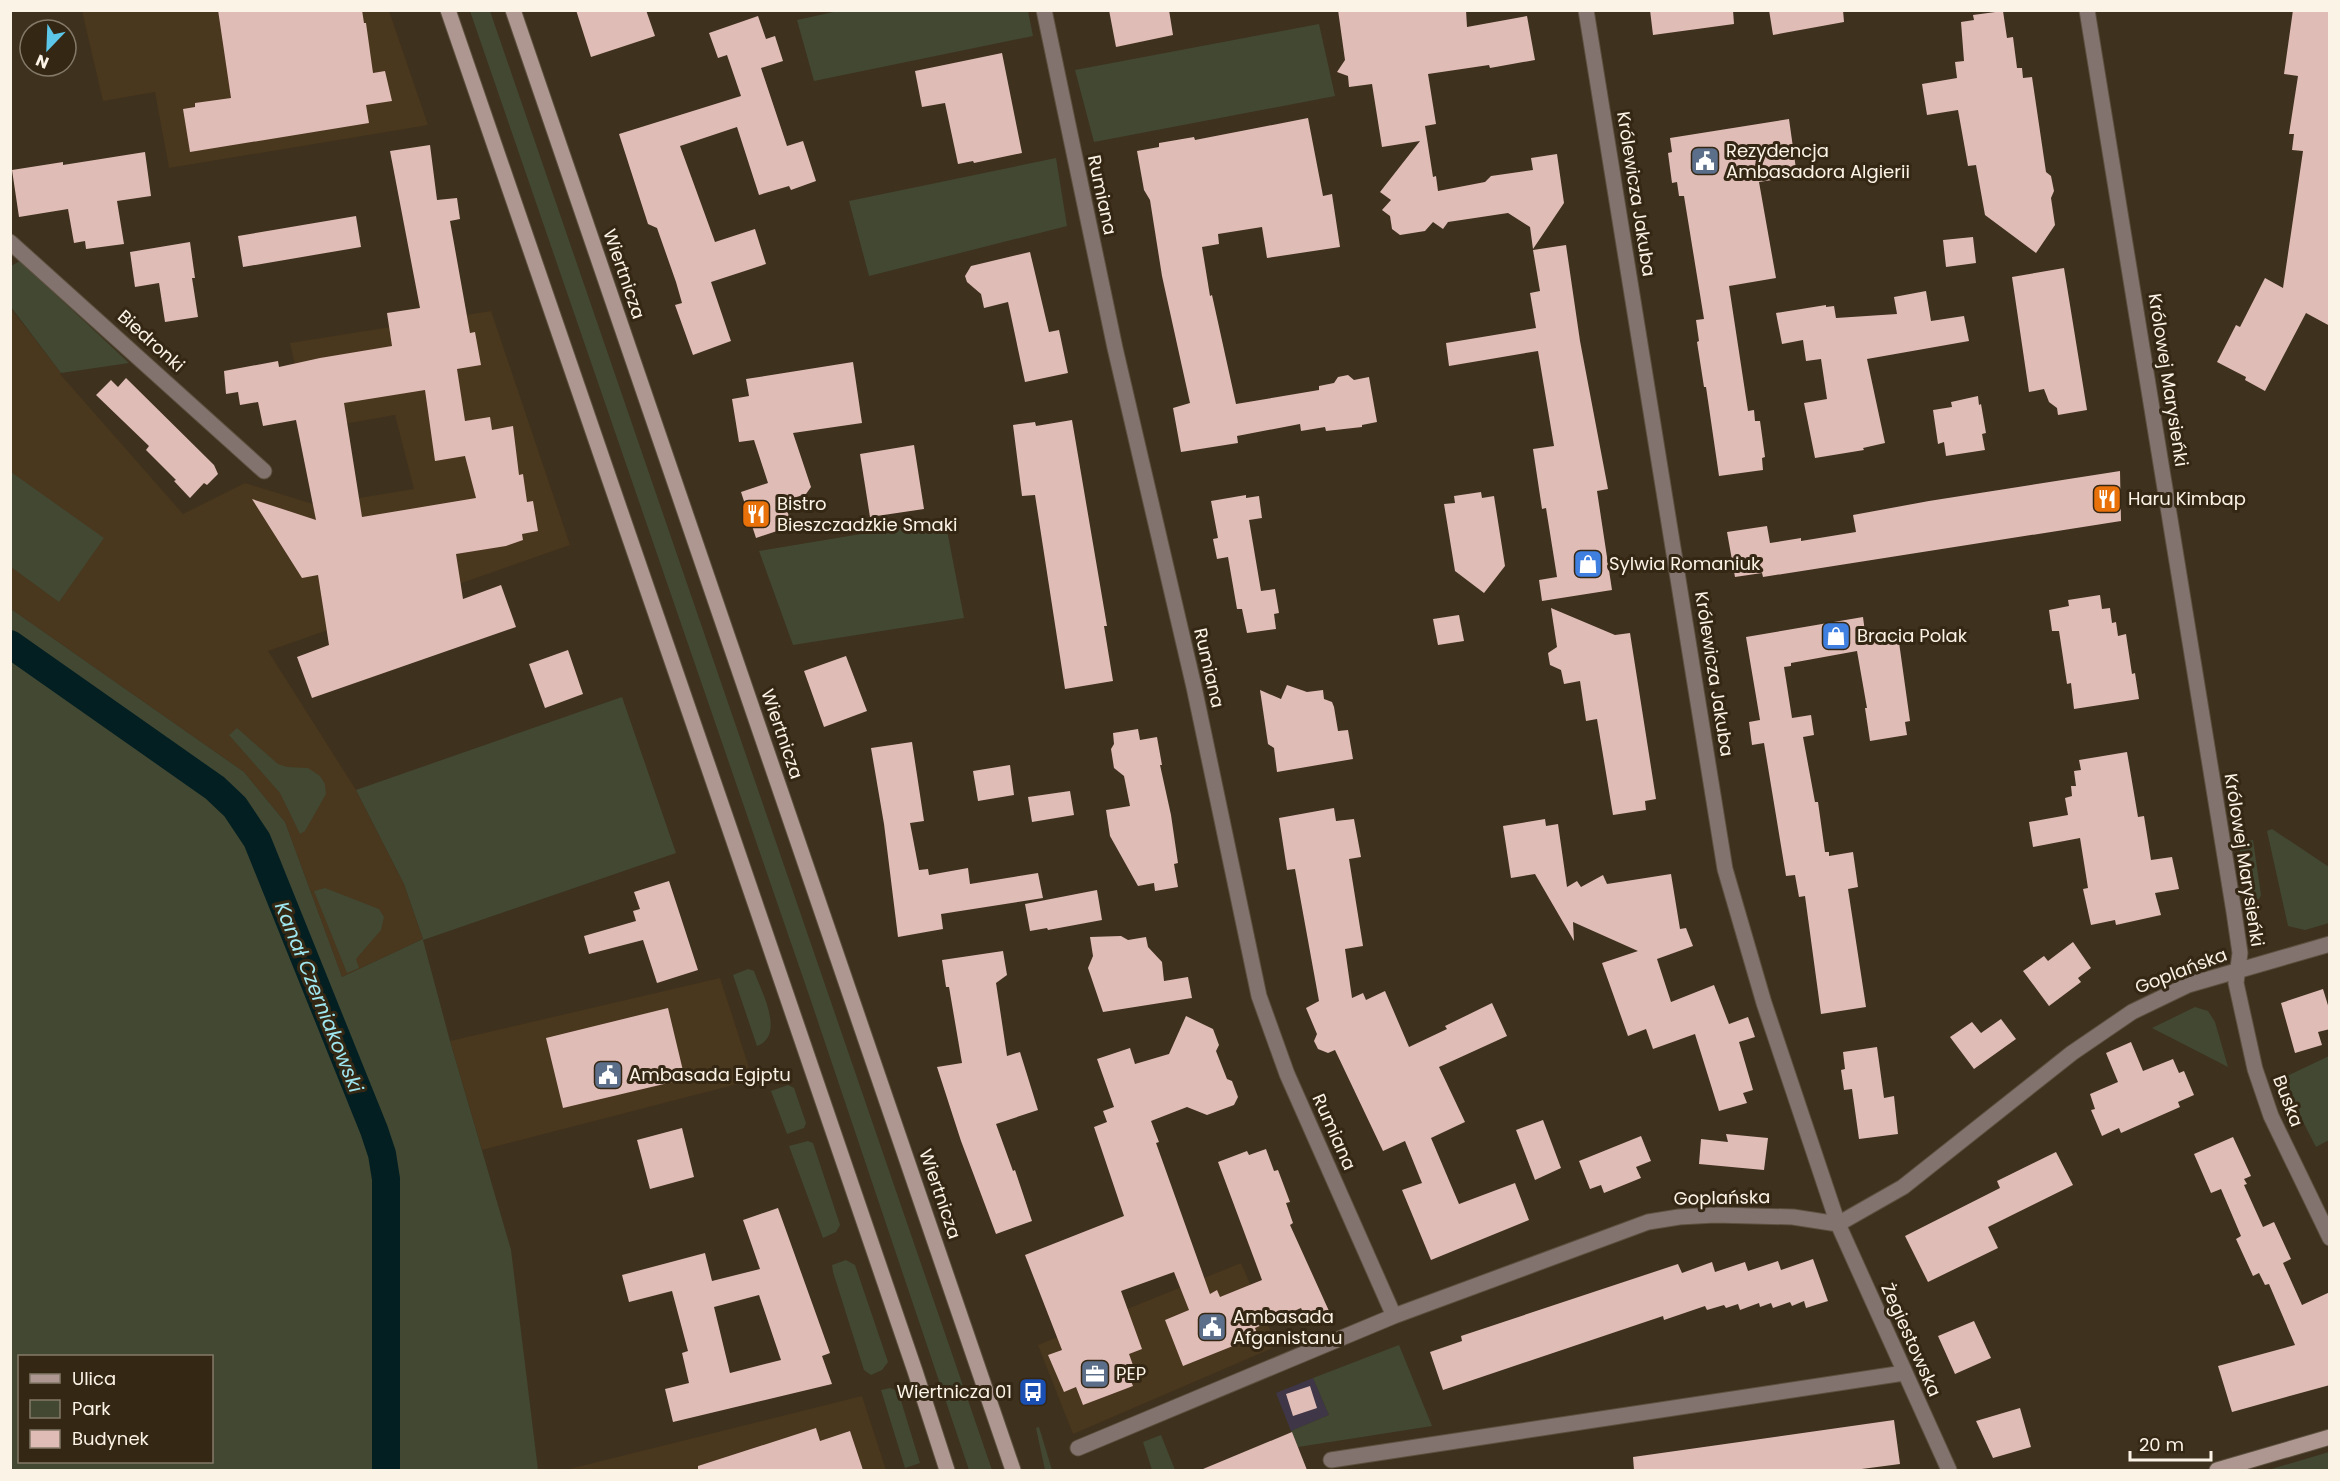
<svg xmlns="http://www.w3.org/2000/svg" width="2340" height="1481" font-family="Poppins,sans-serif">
	<rect width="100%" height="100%" fill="#3e311e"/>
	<path fill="#49371e" d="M82,11H389L428,125L169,168L155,92L103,101Z
		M10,307L61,373L60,374L183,514L245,483L316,505L414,489L395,415L310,430L290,343L491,311L570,545L268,651L356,790L404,884L423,939L342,977L285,822L244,772L11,609Z
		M720,978L753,1080L482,1150L450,1041Z
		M1241,1263L1277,1346L1073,1434L1038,1345Z
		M862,1396L886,1470H565Z"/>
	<path fill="#3f3748" d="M1313,1378L1329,1415L1291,1431L1276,1393Z"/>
	<path fill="#424832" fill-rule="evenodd" d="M470,11H490L992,1470H969L810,998Z
		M838,11H1028L1033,36L814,81L797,20Z
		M1319,24L1335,96L1094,142L1075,70Z
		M1056,158L1067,226L869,276L849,201Z
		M20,261L129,363L61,373L11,307V266Z
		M11,472L104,538L59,602L11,567Z
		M945,520L964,618L793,645L759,551Z
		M11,609L244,772L285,822L342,977L423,939L404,884L356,790L622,697L676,853L423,940L450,1041L511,1250L538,1470H11ZM20,1356H212V1462H20Z
		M237,728L278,764L287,767L308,768L320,776L325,784L326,794L305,831L300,834L280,793L229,735Z
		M2272,829L2329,867V923L2305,930L2288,926L2267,831Z
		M2253,840L2261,895L2259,899L2249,901L2239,845L2242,842Z
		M325,888L379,909L384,917L381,930L356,959L359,968L347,973L314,891Z
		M748,969L754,971C761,991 786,1035 757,1046L733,975Z
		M2195,1007L2208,1011L2215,1022L2228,1067L2152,1028Z
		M2329,1056V1140L2316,1147L2281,1079Z
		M788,1085L794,1088L806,1123L804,1128L787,1134L771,1091Z
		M808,1141L813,1143L840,1225L836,1232L823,1238L789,1146Z
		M846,1260L855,1265L888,1362L882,1370L871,1375L864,1370L833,1272L832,1265Z
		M1399,1345L1432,1426L1298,1447L1291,1431L1329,1415L1313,1378Z
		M890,1388L898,1391L920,1463L905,1468L881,1390Z
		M1039,1427L1052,1470H1045L1036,1428Z
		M1161,1435L1175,1470H1152L1143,1442Z
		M2329,1452V1470H2268Z"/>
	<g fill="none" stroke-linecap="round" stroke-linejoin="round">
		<path stroke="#031f22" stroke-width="28" d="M10,644L215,788L235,807L257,840L374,1130L382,1154L386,1179V1470"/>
	</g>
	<path fill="#e0bcb6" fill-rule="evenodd" d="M218,10H362L364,23H366L373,73L385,71L392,101L366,105L369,123L190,152L183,109L195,107V103L231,98Z
		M576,10H646L655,36L591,57Z
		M1109,10H1169L1173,35L1116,47Z
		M1338,10H1466L1467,27L1527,16L1535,60L1490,68L1489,65L1428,74L1436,124L1425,126L1433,177L1436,176L1438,191L1485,182L1491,176L1533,170L1531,158L1557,154L1564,203L1533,249L1530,227L1508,213L1448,222L1443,229L1433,222L1425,231L1400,235L1392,229L1390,216L1382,210L1391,200L1380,192L1420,141L1382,147L1372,84L1349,87L1348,76L1337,72L1345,60Z
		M1650,10H1733L1734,24L1653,35Z
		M1769,10H1843L1844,22L1773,35Z
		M2293,10H2330V326L2306,313L2265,391L2245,380L2246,377L2217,362L2236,325L2240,327L2265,278L2283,288L2303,151L2292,150L2294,134H2289L2298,76L2284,74Z
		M2003,11L2007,38L2013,37L2017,68H2022L2023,78L2032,77L2046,172L2051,176L2054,191L2051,198L2055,225L2036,253L1985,215L1976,165L1968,166L1958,110L1927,115L1922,84L1957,78L1955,62L1964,61L1961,22L1974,20L1973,15Z
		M758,16L766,39L775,36L783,61L761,68L787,146L803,141L816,181L791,190L789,186L759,195L737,127L680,146L715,242L755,229L766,264L711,282L731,341L693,355L675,305L682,303L676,282L657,228L648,224L619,134L741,96L727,55L718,58L709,33Z
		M1002,53L1022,153L974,163L973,161L958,164L945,103L922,107L915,71Z
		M1308,118L1323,196L1332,194L1340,247L1267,258L1262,227L1218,234L1219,244L1202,247L1210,296L1212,295L1236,404L1319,390V386L1334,383L1338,377L1348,375L1354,380L1369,377L1377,422L1362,425V427L1326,431L1325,427L1301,431L1300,424L1237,436L1238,443L1181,452L1173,408L1190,403L1162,276L1150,200L1144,190L1137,151L1159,147V143L1194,137L1195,140Z
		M1789,119L1797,176L1759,182L1776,278L1729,286L1748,411L1754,410L1755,421H1760L1765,457L1762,458L1763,470L1719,476L1706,387H1704L1697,342L1699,341L1696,320L1704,319L1684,196H1679L1677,182L1672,183L1668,153L1672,152L1670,138Z
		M430,145L437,200L457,198L460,219L450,221L470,333L475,332L481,365L457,369L465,421L490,417L492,430L513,426L519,475L523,474L527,502L533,501L538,531L522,534L523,540L506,546L456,554L463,599L501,585L516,627L312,698L297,657L329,645L318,575L302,578L252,499L316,520L296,420L263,426L258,402L240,405L238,392L226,394L224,371L278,361L279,367L320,358L392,346L387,313L420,308L390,151ZM425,390L435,461L465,456L476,498L362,517L344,403Z
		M145,152L151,196L117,201L124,244L86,249L85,241L74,243L68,209L19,217L12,170L63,162V165Z
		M356,216L361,247L243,267L238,236Z
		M1973,237L1976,263L1946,267L1943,240Z
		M190,242L195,278H192L198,317L165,322L159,283L135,287L130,252Z
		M1566,245L1580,341L1608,489L1597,491L1612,590L1542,601L1539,580L1557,577L1546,508L1542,509L1533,449L1554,446L1538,351L1449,366L1446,343L1536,328L1530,293L1540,291L1533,250Z
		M1030,252L1049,332L1059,330L1068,373L1025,382L1008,302L984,308L981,294L967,282L965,276L971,266Z
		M2064,268L2087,410L2058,415L2057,408L2049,402L2044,389L2029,392L2012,277Z
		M1926,291L1931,321L1964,316L1969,341L1867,359L1885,443L1863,448L1864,450L1815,458L1804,403L1827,399L1821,359L1806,361L1803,340L1782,344L1776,313L1826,305V307L1834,306L1836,318L1897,314L1894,297Z
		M853,362L862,423L793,433L811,487L806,494L784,501L792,526L756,538L741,492L768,483L754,440L739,442L732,399L749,396L746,379Z
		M126,378L214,465L218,474L207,485L204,483L190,498L174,481L176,480L146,450L149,446L96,395L111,380L118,387Z
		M1978,396L1979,405L1981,404L1986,433L1982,434L1985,450L1946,456L1944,442L1938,444L1933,410L1952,407L1951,402Z
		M1072,420L1107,626H1104L1113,681L1065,689L1035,495L1022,496L1013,425L1035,422L1036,426Z
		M914,445L924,509L870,517L860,454Z
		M2120,471L2121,521L1763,577L1762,573L1735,577L1727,532L1767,526L1770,543L1801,538V541L1856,532L1853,515L1929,501Z
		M1481,492L1482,498L1494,496L1505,566L1484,593L1455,571L1444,504L1455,503L1454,496Z
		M1246,495V498L1259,496L1262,518L1249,520L1261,591L1275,589L1279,613L1274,614L1276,629L1247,633L1242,609H1237L1228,557L1217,559L1213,539L1218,538L1211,501Z
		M2100,595L2102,609L2110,608L2112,623L2116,622L2118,636L2126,634L2132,674L2135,673L2139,699L2074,709L2071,683L2067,684L2059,631H2052L2049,610L2069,606L2068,600Z
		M1551,608L1615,635L1630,633L1656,799L1645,801L1646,810L1613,815L1597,719L1586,721L1580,681L1564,684L1561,670L1550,665L1548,653L1557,647Z
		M1459,615L1464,641L1438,645L1433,619Z
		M1863,617L1866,640L1898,635L1910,721L1905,722L1907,735L1870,741L1865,708H1867L1857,651L1791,663V666L1784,667L1792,718L1811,715L1814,735L1803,737L1815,802H1818L1825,852H1829V856L1853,852L1858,887L1848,889L1866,1007L1821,1014L1805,896L1799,897L1795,875L1786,876L1764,743L1752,745L1749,722L1760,720L1746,637Z
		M568,650L583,694L545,708L529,664Z
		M846,656L867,711L824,727L804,671Z
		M1287,685L1307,692L1323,690L1324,699L1332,702L1334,707L1338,731L1348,730L1353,759L1277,772L1274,748L1268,744L1260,690L1281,699Z
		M1138,729L1140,740L1157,737L1162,765H1160L1171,815L1178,863L1174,864L1178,887L1155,891L1154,883L1138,886L1110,836L1106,810L1130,806L1124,776L1114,768L1111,749L1114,744L1113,733Z
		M912,742L924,821L910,823L919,870L928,869L929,875L968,868L970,884L1038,873L1043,898L941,914L943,929L898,937L884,824L871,748Z
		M2127,752L2138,817L2144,816L2151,860L2172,857L2179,889L2155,893L2161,915L2116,925L2115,920L2091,925L2083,889L2088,888L2080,838L2033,847L2029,822L2068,815L2065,798L2072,796L2071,786H2076L2074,771L2081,770L2079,760Z
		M1010,765L1014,795L978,801L973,771Z
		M1070,791L1074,815L1032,822L1028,797Z
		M1334,808L1336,821L1354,819L1361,857L1349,859L1363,946L1345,949L1352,998L1363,993L1366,1000L1385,991L1409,1047L1447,1029L1445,1026L1492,1003L1507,1036L1439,1067L1465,1122L1431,1138L1459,1204L1515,1183L1529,1220L1431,1260L1402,1190L1422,1183L1405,1141L1383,1151L1335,1050L1328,1053L1318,1049L1314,1041L1317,1034L1306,1008L1319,1001L1295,869L1287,870L1279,818Z
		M1545,819L1546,826L1558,824L1567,887L1577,881L1581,887L1603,875L1607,884L1671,874L1680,929L1686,928L1693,946L1657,959L1671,1002L1714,985L1729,1024L1748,1017L1755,1037L1739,1042L1753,1090L1743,1093L1747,1103L1719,1111L1695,1034L1653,1049L1646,1029L1628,1036L1602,963L1638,951L1573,922L1574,941L1535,874L1511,878L1503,826Z
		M669,881L698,970L657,983L643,940L589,954L584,936L636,921L633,911L640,909L634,892Z
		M1097,890L1102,920L1048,930L1047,928L1030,931L1025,904Z
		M1121,936L1128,940L1146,937L1148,947L1162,962L1164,981L1188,977L1192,998L1103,1012L1088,968L1093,956L1090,937Z
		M2073,942L2091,968L2078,978L2081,982L2049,1006L2023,971L2044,956L2048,961Z
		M1003,951L1007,975L996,983L1007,1056L1020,1052L1038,1110L996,1124L1013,1171L1015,1170L1032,1221L996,1234L961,1141L937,1067L962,1063L949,987H946L942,960Z
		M2323,989L2330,1012V1029L2318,1032L2322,1045L2295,1053L2281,1003Z
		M668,1008L685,1079L563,1108L546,1038Z
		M1186,1016L1213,1029L1219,1045L1216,1051L1227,1079L1232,1081L1238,1097L1234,1105L1207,1115L1187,1107L1151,1121L1159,1142L1156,1143L1210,1294L1217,1290L1220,1297L1262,1280L1218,1162L1247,1151L1249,1155L1266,1149L1274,1171L1278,1170L1290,1202L1286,1203L1293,1223L1290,1225L1329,1311L1307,1321L1301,1308L1255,1328L1258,1336L1183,1366L1165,1320L1189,1310L1174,1272L1121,1291L1142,1349L1129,1354L1138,1379L1131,1381L1133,1386L1083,1405L1076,1387L1064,1392L1048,1355L1062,1350L1025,1255L1124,1216L1094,1127L1107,1122L1103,1111L1114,1107L1097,1059L1130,1048L1135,1064L1169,1054Z
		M2001,1019L2016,1039L1974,1069L1950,1037L1972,1022L1981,1033Z
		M2131,1042L2143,1071L2173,1059L2179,1073L2184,1071L2194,1095L2178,1102L2180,1107L2121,1133L2119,1128L2102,1136L2091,1110L2095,1109L2090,1094L2118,1082L2106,1053Z
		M1877,1047L1884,1098L1894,1096L1898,1134L1859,1139L1852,1089L1844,1090L1841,1070L1845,1069L1843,1052Z
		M1543,1120L1561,1168L1535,1180L1516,1130Z
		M682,1128L694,1177L650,1189L637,1140Z
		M1726,1134L1768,1138L1764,1170L1699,1164L1701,1139L1728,1142Z
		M1641,1136L1651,1161L1636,1167L1641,1178L1604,1193L1601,1185L1590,1189L1579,1161Z
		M2233,1137L2251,1176L2244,1179L2247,1184L2244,1185L2263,1227L2274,1222L2291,1259L2283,1263L2302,1305L2330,1292V1385L2232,1412L2218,1366L2295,1345L2269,1284L2265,1285L2259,1273L2253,1276L2236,1239L2241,1236L2221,1189L2211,1193L2194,1154Z
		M2056,1152L2073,1185L1988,1227L1998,1248L1928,1282L1905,1236L2000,1188L1997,1181Z
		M778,1208L830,1353L822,1356L832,1384L673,1422L665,1389L689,1383L682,1353L688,1351L672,1291L629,1302L622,1275L705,1253L712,1281L760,1269L743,1220ZM759,1295L781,1360L730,1373L714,1307Z
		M1813,1259L1828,1301L1806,1308L1804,1301L1792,1306L1790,1302L1773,1308L1771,1303L1760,1307L1759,1303L1740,1310L1738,1304L1726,1308L1724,1305L1707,1310L1705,1306L1664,1320L1663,1316L1443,1390L1430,1352L1462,1341L1461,1336L1678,1264L1682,1273L1712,1262L1715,1272L1745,1262L1748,1271L1778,1261L1781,1270Z
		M1974,1321L1991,1358L1955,1374L1938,1336Z
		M1310,1386L1317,1408L1293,1416L1286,1394Z
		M2020,1408L2031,1447L1993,1458L1976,1421Z
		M1894,1420L1900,1464L1854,1470H1634L1633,1457Z
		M816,1428L820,1441L850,1431L863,1470H698V1466Z
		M1292,1432L1307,1470H1204L1203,1469Z"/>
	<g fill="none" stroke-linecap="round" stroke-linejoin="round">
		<g stroke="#5c503e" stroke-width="17">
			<path id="street" d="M1044,10L1115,348L1194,687L1259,996L1287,1074L1394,1316
				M1586,10L1725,869L1764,1003L1838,1224L1949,1470
				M2087,10L2234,912L2240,953L2236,983L2255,1069L2271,1116L2330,1238
				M10,242L264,471
				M1078,1448L1394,1316L1648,1222L1679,1217L1715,1215L1793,1217L1838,1224L1903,1187L2072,1053L2132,1012L2188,985L2330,944
				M1331,1460L1904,1373"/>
		</g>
		<g stroke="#5c503e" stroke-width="17">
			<path id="secondary" d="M448,10L728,824L915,1371L947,1470
				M513,10L1013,1470
				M2217,1470L2330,1437"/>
		</g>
		<use href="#street" stroke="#82736f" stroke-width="15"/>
		<use href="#secondary" stroke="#ad9790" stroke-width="15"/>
	</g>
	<defs>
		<g id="civic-square" transform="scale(1.5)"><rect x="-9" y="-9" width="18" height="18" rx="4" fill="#5c6f8a" stroke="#342714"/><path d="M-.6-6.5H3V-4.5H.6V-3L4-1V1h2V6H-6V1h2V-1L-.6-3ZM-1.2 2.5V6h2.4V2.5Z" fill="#fff"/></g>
		<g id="restaurant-square" transform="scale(1.5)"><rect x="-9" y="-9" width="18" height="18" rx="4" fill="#e8710a" stroke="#342714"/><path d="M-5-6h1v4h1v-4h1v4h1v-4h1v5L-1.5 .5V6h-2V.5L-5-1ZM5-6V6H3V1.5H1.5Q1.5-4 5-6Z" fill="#fff"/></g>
		<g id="shop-square" transform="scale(1.5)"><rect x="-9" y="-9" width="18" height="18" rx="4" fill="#3f7fe0" stroke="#342714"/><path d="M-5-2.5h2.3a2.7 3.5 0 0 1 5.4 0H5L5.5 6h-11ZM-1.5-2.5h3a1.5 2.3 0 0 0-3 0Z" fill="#fff"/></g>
		<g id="office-square" transform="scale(1.5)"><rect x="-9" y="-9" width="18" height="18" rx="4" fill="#5c6f8a" stroke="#342714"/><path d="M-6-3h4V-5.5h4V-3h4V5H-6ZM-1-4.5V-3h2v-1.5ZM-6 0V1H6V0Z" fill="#fff"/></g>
		<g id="bus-square" transform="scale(1.5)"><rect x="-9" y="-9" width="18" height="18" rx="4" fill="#1a4fb4" stroke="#342714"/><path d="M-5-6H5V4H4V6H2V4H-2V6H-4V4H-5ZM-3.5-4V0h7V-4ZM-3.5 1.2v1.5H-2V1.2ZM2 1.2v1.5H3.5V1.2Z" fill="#fff"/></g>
	</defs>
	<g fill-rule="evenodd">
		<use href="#civic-square" x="1705" y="161"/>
		<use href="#restaurant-square" x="2107" y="499"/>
		<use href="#restaurant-square" x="756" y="514"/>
		<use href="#shop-square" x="1588" y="564"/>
		<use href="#shop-square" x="1836" y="636"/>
		<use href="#civic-square" x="608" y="1075"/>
		<use href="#civic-square" x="1212" y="1327"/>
		<use href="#office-square" x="1095" y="1374"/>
		<use href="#bus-square" x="1033" y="1392"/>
	</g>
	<g text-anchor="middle" stroke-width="6" stroke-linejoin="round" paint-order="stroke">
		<g font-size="18" fill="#fcf3e7" stroke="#342714" text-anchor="start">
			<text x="1726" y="157">Rezydencja<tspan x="1726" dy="21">Ambasadora Algierii</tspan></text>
			<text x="2128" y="505">Haru Kimbap</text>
			<text x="777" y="510">Bistro<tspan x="777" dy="21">Bieszczadzkie Smaki</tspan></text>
			<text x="1609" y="570">Sylwia Romaniuk</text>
			<text x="1857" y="642">Bracia Polak</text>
			<text x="629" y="1081">Ambasada Egiptu</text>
			<text x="1233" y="1323">Ambasada<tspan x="1233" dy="21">Afganistanu</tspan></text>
			<text x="1116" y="1380">PEP</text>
			<text x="1012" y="1398" text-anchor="end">Wiertnicza 01</text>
		</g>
		<g font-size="18" fill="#fcf3e7" stroke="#342714">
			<text transform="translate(1636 194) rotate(81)" y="6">Królewicza Jakuba</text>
			<text transform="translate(1102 195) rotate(78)" y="6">Rumiana</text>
			<text transform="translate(624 274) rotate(71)" y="6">Wiertnicza</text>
			<text transform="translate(151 341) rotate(42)" y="6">Biedronki</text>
			<text transform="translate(2168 380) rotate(81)" y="6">Królowej Marysieńki</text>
			<text transform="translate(1209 668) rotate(77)" y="6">Rumiana</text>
			<text transform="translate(1714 674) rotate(81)" y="6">Królewicza Jakuba</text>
			<text transform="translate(782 734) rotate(71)" y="6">Wiertnicza</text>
			<text transform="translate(2244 860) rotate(81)" y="6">Królowej Marysieńki</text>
			<text transform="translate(2181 971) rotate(-21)" y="6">Goplańska</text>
			<text transform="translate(2288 1101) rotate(69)" y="6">Buska</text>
			<text transform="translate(1334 1132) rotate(66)" y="6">Rumiana</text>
			<text transform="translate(940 1194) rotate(71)" y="6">Wiertnicza</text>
			<text transform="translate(1722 1198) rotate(-1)" y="6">Goplańska</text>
			<text transform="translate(1911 1340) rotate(66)" y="6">Żegiestowska</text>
		</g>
		<g font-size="20" font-style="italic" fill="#9fe7f0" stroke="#342714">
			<text transform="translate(319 997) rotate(68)" y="7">Kanał Czerniakowski</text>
		</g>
	</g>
	<rect width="2340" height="1481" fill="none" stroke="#fcf3e7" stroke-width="24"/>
	<rect x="18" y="1355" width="195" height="108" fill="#342714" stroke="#847968" stroke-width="1.5"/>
	<rect x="30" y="1374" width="30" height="9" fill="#ad9790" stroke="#847968" stroke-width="1.5"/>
	<text x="72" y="1385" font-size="18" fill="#fcf3e7">Ulica</text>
	<rect x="30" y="1400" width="30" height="18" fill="#424832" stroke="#847968" stroke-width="1.5"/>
	<text x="72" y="1415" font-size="18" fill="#fcf3e7">Park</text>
	<rect x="30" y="1430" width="30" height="18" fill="#e0bcb6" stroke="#847968" stroke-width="1.5"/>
	<text x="72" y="1445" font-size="18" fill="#fcf3e7">Budynek</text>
	<g transform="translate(48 48) rotate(203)"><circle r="28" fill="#342714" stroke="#847968" stroke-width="1.5"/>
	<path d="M0-4.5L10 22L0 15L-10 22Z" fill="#5cc7e8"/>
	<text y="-9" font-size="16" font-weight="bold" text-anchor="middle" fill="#fcf3e7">N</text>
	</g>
	<path d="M2130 1451v9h81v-9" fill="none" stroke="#fcf3e7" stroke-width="3"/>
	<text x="2139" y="1451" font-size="18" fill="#fcf3e7" stroke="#342714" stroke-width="4.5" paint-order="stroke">20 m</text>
</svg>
